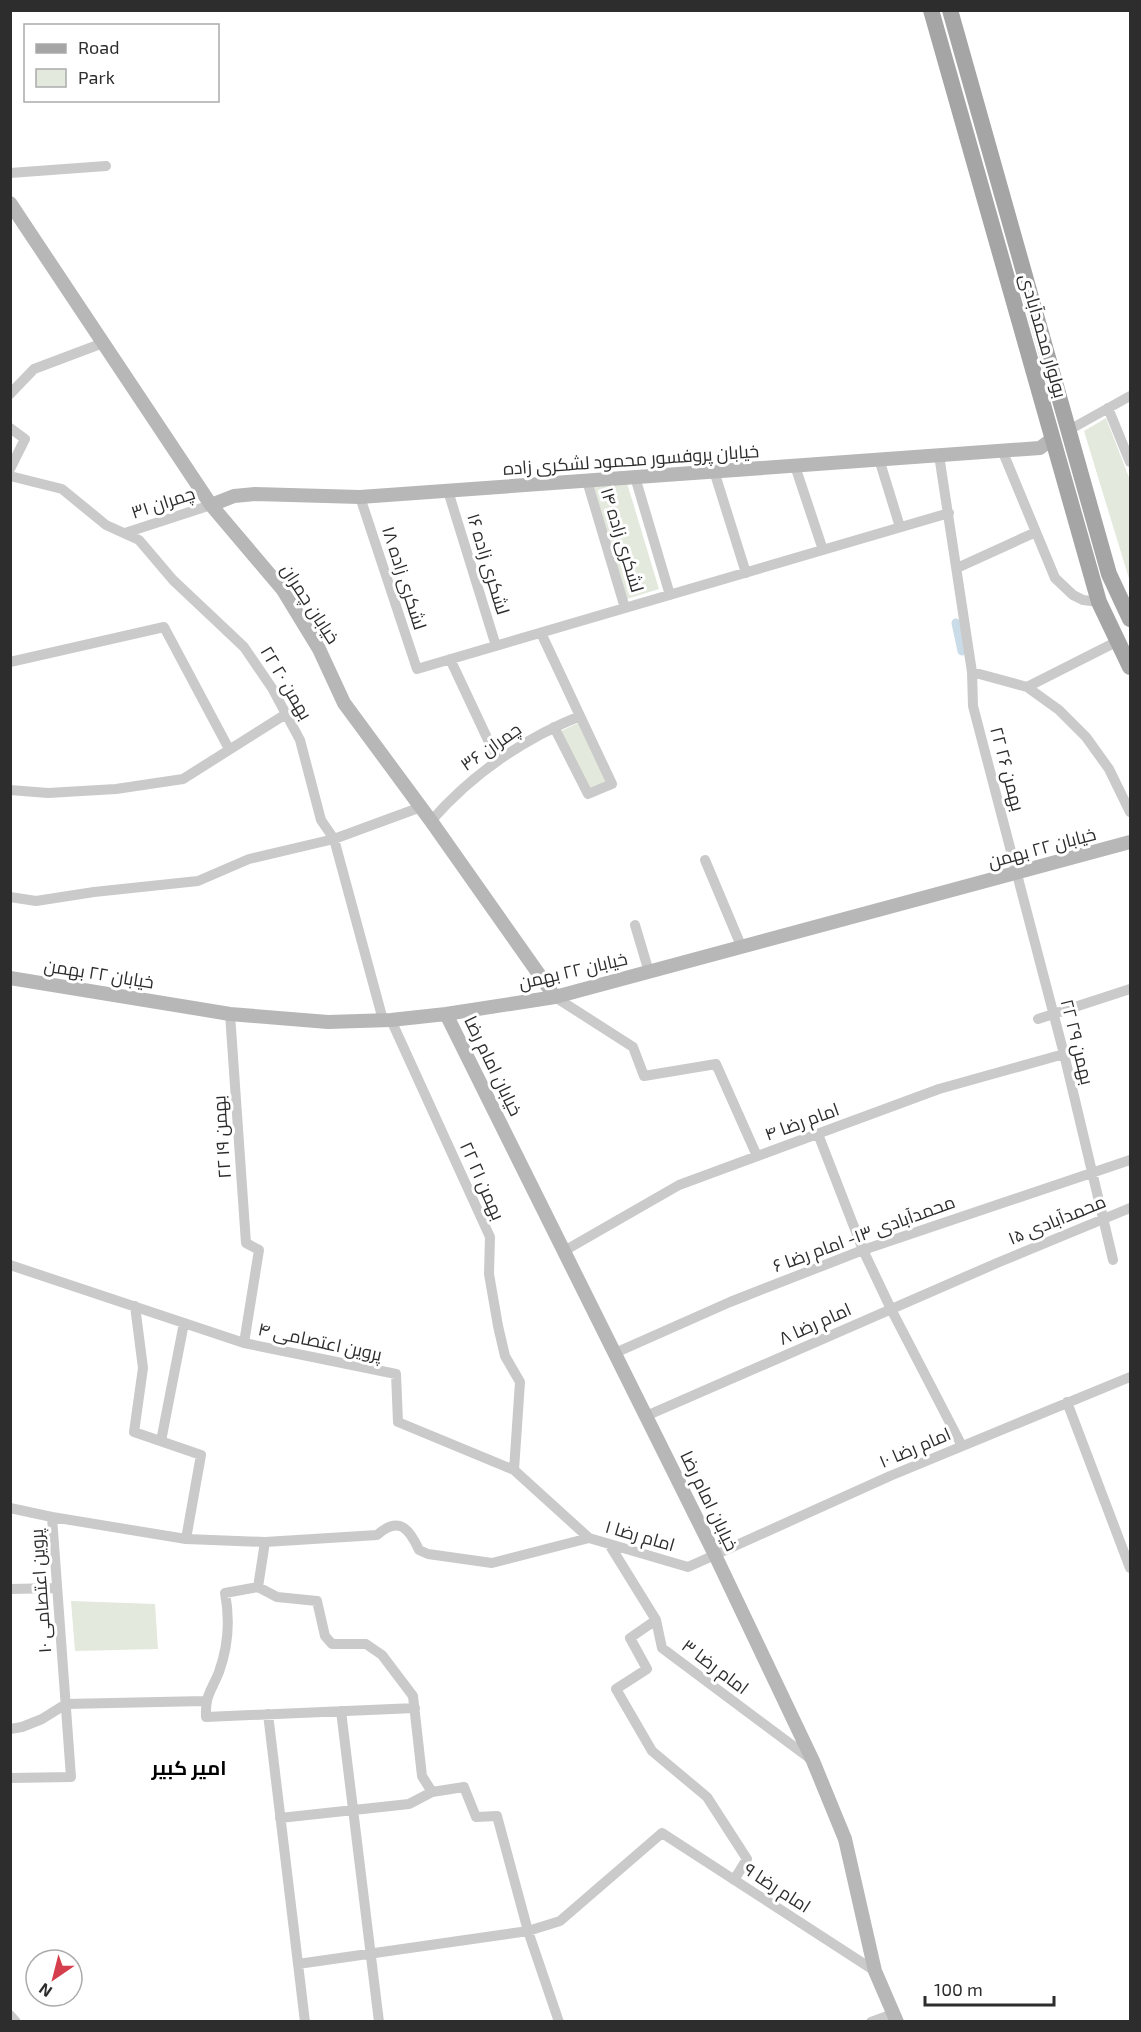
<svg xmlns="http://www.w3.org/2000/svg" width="1141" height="2032" font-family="'Exo 2',Cairo,sans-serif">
	<rect width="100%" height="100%" fill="#fff"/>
	<path fill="#e3e9dc" d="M1106,418L1130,480V582L1084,431Z
		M627,483L659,589L627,599L593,485Z
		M578,723L607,782L590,790L561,731Z
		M71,1601L155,1604L158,1649L75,1651Z"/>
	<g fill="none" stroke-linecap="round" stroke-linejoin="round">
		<path stroke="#c9dce8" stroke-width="9" d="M956,623L962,651"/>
		<path stroke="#cacaca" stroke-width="10" d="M10,173L106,166
			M10,394L34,369L103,343
			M1108,408L1130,462
			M10,428L25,439L10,469
			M1069,430L1130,396
			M1002,450L1055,578L1073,595L1083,600L1099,602
			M939,455L972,672L973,706L1064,1054L1113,1260
			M879,459L900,527
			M795,466L823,550
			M714,471L746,573
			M10,476L62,489L106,525L139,540L173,580L244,647L272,688L300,740L321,820L334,839L383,1020
			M635,477L670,595
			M587,481L625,608
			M448,491L496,646
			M360,497L417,669L949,513
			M125,533L211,505
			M957,568L1036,532
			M541,633L612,784L588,794L554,727
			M450,659L497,759
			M10,662L164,627L229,749
			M972,672L1027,687L1059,710L1086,737L1109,769L1130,812
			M1027,687L1118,641
			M10,790L48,793L116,789L183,779L286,714
			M431,821C473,773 521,740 580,716
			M705,860L742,948
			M10,897L36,901L94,892L198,881L249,859L334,839L421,807
			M635,925L649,972
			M555,997L633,1047L644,1076L716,1064L757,1156
			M230,1014L246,1243L259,1250L244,1343
			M1038,1019L1130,989
			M391,1020L490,1237L489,1274L498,1326L505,1356L520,1382L514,1470
			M818,1134L863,1250L891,1309L962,1446
			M564,1251L679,1185L939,1089L1064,1054
			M10,1265L244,1343L396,1374L398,1422L514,1470L589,1538L688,1567L890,1476L1130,1377
			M135,1306L143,1368L134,1432L201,1455L186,1539
			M615,1353L730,1302L863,1250L1130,1160
			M1067,1402L1130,1568
			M646,1416L997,1263L1130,1208
			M161,1441L184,1323
			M10,1508L52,1517L71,1777L10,1778
			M52,1517L186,1539L265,1542
			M609,1544L656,1620L662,1648L812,1760
			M258,1587L277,1597L317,1601L325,1636L332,1644H366L382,1655L413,1696L422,1776L432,1792
			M10,1589L57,1588
			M656,1620L630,1638L647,1669L616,1689L652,1751L707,1797L747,1859L734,1880
			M415,1708L206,1717C205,1695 211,1692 219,1672C228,1647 230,1619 225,1593L258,1587L265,1542L377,1535C399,1516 409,1528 419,1550L428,1554L492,1563L589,1538
			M341,1711L379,2022
			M268,1714L305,2022
			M10,1729L22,1727L42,1719L66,1704L205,1701
			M280,1818L409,1804L432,1792L464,1787L476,1817L497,1816L528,1931L559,2022
			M298,1964L528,1931L560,1921L662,1833L875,1971
			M10,2015L16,2022
			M871,2022L893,2014"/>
		<path stroke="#b7b7b7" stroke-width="14" d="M10,203L211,505L283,590L319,649L344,703L431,821L555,997
			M211,505L234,496L255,494L360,497L1040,448L1052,439
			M10,978L230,1014L328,1022L391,1020L446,1014L555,997L1130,842
			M446,1014L715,1555L813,1761L845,1839L875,1971L897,2022"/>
		<path stroke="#a5a5a5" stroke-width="16" d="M931,10L1099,602L1130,667
			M950,10L1109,574L1130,619"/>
	</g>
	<g text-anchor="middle" stroke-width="6" stroke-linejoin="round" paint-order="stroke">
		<g font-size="18" fill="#2d2d2d" stroke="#fff">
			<text transform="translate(1043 336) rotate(74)" y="6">بولوار محمدآبادی</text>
			<text transform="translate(631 460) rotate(-4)" y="6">خیابان پروفسور محمود لشکری زاده</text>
			<text transform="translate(163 503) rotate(-18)" y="6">چمران ۳۱</text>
			<text transform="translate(622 540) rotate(73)" y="6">لشکری زاده ١۴</text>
			<text transform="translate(488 564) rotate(73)" y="6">لشکری زاده ١۶</text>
			<text transform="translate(404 578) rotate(72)" y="6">لشکری زاده ۱۸</text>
			<text transform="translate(310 604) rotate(57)" y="6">خیابان چمران</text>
			<text transform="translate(286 683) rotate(59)" y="6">۲۲ بهمن ۲۰</text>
			<text transform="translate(491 747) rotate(-35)" y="6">چمران ۳۶</text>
			<text transform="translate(1007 769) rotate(75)" y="6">۲۲ بهمن ۲۶</text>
			<text transform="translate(1042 848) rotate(-15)" y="6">خیابان ۲۲ بهمن</text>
			<text transform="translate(573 971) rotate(-13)" y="6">خیابان ۲۲ بهمن</text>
			<text transform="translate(99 974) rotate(9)" y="6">خیابان ۲۲ بهمن</text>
			<text transform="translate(1077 1042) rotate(76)" y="6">۲۲ بهمن ۲۹</text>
			<text transform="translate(493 1066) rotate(64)" y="6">خیابان امام رضا</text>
			<text transform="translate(802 1122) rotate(-20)" y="6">امام رضا ۴</text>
			<text transform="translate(222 1137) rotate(-94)" y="6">۲۲ بهمن ۱۹</text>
			<text transform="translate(482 1181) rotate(66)" y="6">۲۲ بهمن ۲۱</text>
			<text transform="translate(1057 1220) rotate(-22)" y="6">محمدآبادی ۱۵</text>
			<text transform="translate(864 1234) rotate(-20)" y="6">محمدآبادی ۱۳- امام رضا ۶</text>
			<text transform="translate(815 1324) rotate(-24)" y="6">امام رضا ۸</text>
			<text transform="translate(320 1342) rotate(12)" y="6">پروین اعتصامی ۴</text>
			<text transform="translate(915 1448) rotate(-23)" y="6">امام رضا ۱۰</text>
			<text transform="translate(709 1501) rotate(64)" y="6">خیابان امام رضا</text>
			<text transform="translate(640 1536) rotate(16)" y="6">امام رضا ۱</text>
			<text transform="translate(41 1591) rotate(-94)" y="6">پروین اعتصامی ۱۰</text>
			<text transform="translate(715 1667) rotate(37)" y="6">امام رضا ۳</text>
			<text transform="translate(777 1888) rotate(33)" y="6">امام رضا ۹</text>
		</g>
		<g font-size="20" font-weight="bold" fill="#000" stroke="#fff">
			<text x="189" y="1775">امیر کبیر</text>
		</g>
	</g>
	<rect width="1141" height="2032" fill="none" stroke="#2d2d2d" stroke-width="24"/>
	<rect x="24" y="24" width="195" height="78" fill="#ffffff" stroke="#ababab" stroke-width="1.5"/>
	<rect x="36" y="44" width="30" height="9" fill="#a5a5a5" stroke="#ababab" stroke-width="1.5"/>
	<text x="78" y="54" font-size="18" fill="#2d2d2d">Road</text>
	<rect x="36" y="69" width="30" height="18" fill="#e3e9dc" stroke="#ababab" stroke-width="1.5"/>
	<text x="78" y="84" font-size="18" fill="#2d2d2d">Park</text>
	<g transform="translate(54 1978) rotate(215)"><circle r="28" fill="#ffffff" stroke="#ababab" stroke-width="1.5"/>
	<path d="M0-4.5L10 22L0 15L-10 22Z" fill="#d53e4c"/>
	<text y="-9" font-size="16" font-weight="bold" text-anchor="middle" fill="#2d2d2d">N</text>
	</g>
	<path d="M925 1996v9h129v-9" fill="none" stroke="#2d2d2d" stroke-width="3"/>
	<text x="934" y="1996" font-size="18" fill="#2d2d2d" stroke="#ffffff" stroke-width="4.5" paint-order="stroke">100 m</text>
</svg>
